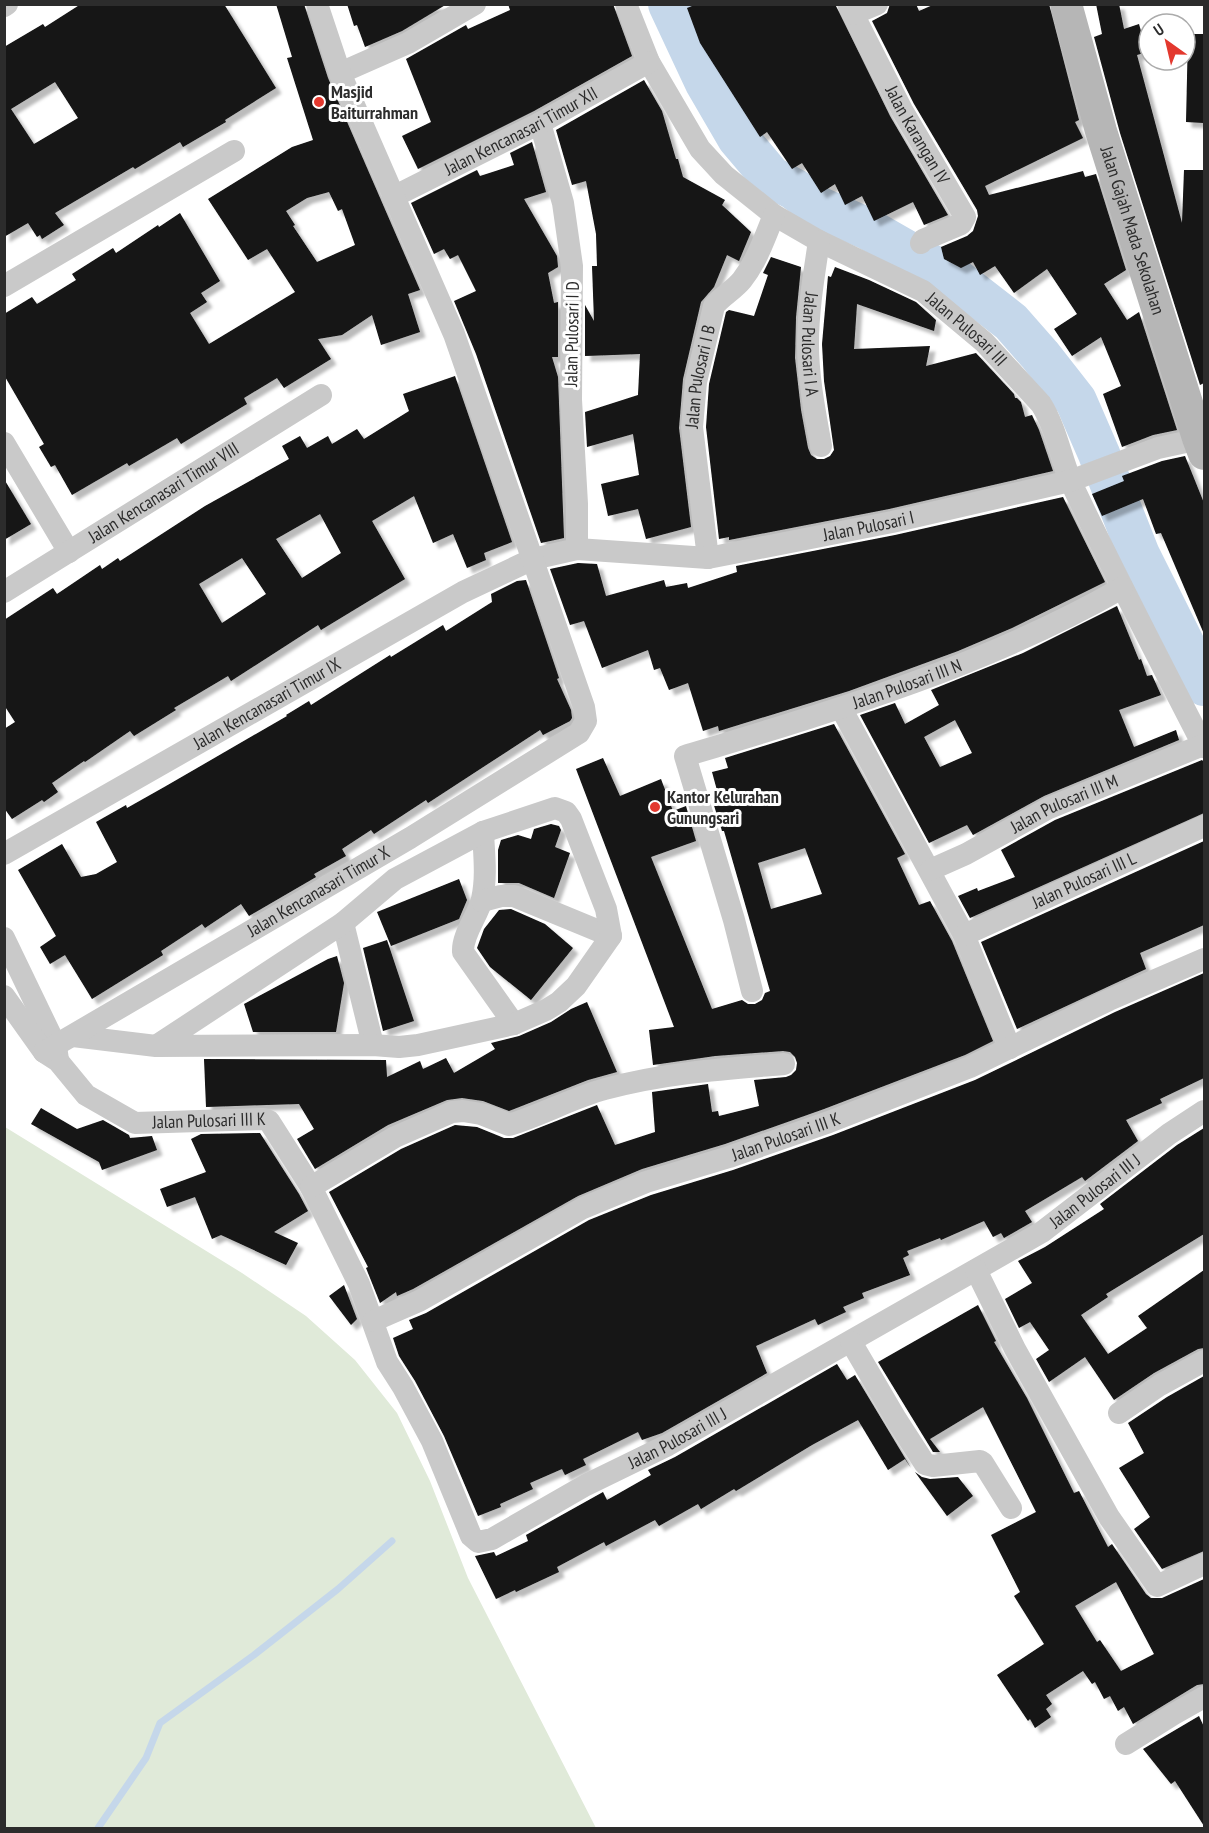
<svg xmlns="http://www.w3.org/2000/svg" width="1209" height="1833" viewBox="0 0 1209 1833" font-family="'PT Sans Narrow',sans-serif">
<defs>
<filter id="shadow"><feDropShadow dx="5.5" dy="5.5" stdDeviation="1.5" flood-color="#0004"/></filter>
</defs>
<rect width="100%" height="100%" fill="#fff"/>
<path fill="#e0ead9" d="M5,1127L242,1273L306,1316L355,1360L397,1413L430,1481L468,1578L596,1828H5Z"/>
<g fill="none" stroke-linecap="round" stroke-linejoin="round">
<path stroke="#c5d7ea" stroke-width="7" d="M98,1828L146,1758L160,1723L254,1655L338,1589L392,1541"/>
<path stroke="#c5d7ea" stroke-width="42" d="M669,4L706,83L738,138L771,177L794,189L818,207L868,229L957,280L1011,322L1040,355L1076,401L1099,454L1139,555L1204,685"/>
</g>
<path fill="#131313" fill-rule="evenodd" filter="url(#shadow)" d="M81,4H224L276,88L225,120L226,122L183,147L180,142L135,169L133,167L55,213L64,225L42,239L40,235L37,237L28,223L4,237V47L43,24L45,27ZM55,82L78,118L34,144L11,109Z
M276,4H304L328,78L420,290L408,294L420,332L381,345L372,315L342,335L318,339L331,359L284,388L277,378L244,398L247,404L181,444L177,438L129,466L127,463L72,495L55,465L51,467L39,447L44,444L4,375V314L32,297L37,304L76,280L72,274L113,248L116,253L158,225L159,227L180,213L220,281L201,293L207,302L190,313L209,344L295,292L267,249L248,260L208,199L292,147L313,140L287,58L292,57ZM329,192L338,211L342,209L355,245L317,262L293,226L295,225L286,211L307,198Z
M347,4H447L402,31L365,47L357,25L354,26Z
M508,4H613L632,56L534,111L418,169L402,136L431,122L406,59L466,25L468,29L510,10Z
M697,4H835L890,116L948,215L924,225L913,202L874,221L862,196L845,205L835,184L821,193L802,163L792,169L767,132L760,137L700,43L687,8Z
M890,4H916L919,11L935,4H1049L1079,120L1075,122L1083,138L985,186L989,195L1083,171L1085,177L1096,174L1126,270L1104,284L1127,320L1139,312L1177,430L1153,435L1122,447L1103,394L1121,386L1101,337L1072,356L1054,329L1077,314L1047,269L1014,293L995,266L980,275L973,262L961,268L944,259L941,247L967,236L973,231L978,216L977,210L914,104L872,21L887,13Z
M1096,4H1119L1124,29L1139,24L1147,52L1137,55L1182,223L1184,170H1204V383L1200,385L1120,133L1094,37L1102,34Z
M1188,34H1204V123L1186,122Z
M644,80L662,111L676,159H678L683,177L725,200L722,205L751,232L739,261L727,255L714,287L701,302L683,379L679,428L691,527L646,539L638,509L608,516L601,484L639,475L633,434L587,447L585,412L638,395L640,354L585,356V305L594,321L592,266H597L596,234L586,181L572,185L556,130Z
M532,142L546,192L524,199L557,256L558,267L548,273L554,303L558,302V357H552L558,377L564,538L541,543L476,354L454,301L476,291L458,255L450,259L444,249L434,254L411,203L477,170L480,176L514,165L510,153Z
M771,257L801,267L796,317L795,358L801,410L808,448L811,455L817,459H824L830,456L834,450L824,381L822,344L828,276L831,277L835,267L869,280L916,302L936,320L934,331L857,304L854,349L930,346L926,366L976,353L1014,394L1015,398H1017L1021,402L1025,417L1032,415L1039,430L1053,471L889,509L729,540V537L719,539L706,427L709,384L726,312L729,310L754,316L768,275L763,273Z
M455,376L512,542L484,553L486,560L467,568L453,534L433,543L414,496L372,521L405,579L321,630L318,625L231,681L228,676L174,708L176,710L134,736L130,731L85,762L84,761L52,783L58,792L44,802L42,800L12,819L4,808V729L15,722L4,705V620L53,588L57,594L100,565L102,569L118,558L120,561L205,506L289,459L282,446L300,436L307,448L328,436L332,444L357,429L364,439L409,411L403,394ZM320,514L341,553L302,578L276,539ZM242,558L266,594L222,623L199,584Z
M1185,456L1204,503V634L1161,533L1156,534L1143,499L1102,516L1092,494L1124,481L1122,476L1162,461Z
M4,479L31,524L4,540Z
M1063,497L1105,582L1012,628L958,651L849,691L719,731L718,726L703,731L688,683L669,690L660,668L654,670L648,650L602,668L584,621L570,625L550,569L578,563L597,564L606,596L664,580L666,587L687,583L688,588L737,572L736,566L895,535Z
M526,580L559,678L557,679L571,710L572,718L570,721L543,735L540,730L428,803L426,800L374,834L371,830L342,849L346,856L314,874L316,877L249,916L241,904L205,928L202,924L161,951L163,955L92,999L65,955L50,964L40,947L56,936L18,870L62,844L81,877L96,874L117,862L96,822L126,805L127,808L166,786L287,716L286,715L309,701L311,705L390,655L391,657L443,625L446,631L492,602L491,594L517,581Z
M1117,606L1139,660L1141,659L1147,676L1152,675L1161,695L1119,710L1134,747L1176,730L1179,740L1044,796L973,835L967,825L929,843L860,715L895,703L905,724L939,705L931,690L1023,653ZM955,720L972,753L940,767L924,737Z
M834,724L905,854L897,858L919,905L930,901L952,941L993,1041L965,1055L824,1109L725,1144L642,1169L578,1196L413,1289L397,1296L396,1292L380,1303L366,1268L368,1267L329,1192L401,1149L455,1125L477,1127L504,1138H513L597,1105L615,1145L655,1132L652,1092L708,1084L712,1112L718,1111L719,1116L759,1106L754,1080L786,1077L791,1075L796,1070L797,1063L795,1057L790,1052L783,1051L715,1056L653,1065L649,1030L674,1027L576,769L603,758L620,796L661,779L673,811L686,806L696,841L651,857L712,1009L742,1000L748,1004H755L762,1000L765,993L770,991L724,831H722L711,796L718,794L712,772L728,768L725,758ZM805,848L822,894L771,909L758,863Z
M1202,760L1204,762V813L970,918L958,896L977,888L978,891L1015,877L1001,850L1055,820Z
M551,824L559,826L561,830L555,847L570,853L554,898L519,883H498V850L501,840L518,835L531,839L534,829Z
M1204,841V925L1140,953L1146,969L1017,1029L981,942Z
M459,879L467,900L459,919L391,946L377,912Z
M511,909L545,924L573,948L531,1000L490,967L477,948L484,929L499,910Z
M387,940L414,1021L383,1031L363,948Z
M337,956L344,983L336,1032H253L244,1004L328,959Z
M1204,973V1078L1160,1099L1162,1103L1126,1120L1138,1141L1085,1181L1082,1177L1025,1211L1032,1222L1004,1238L1001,1233L993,1237L984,1221L941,1240L940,1238L907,1251L909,1255L903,1258L910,1275L862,1293L864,1298L843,1307L846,1312L818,1325L815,1319L756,1346L767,1373L662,1433L642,1440L638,1432L583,1459L586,1465L565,1475L562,1469L530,1483L533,1489L500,1504L501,1507L478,1516L444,1436L415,1381L399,1356L393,1338L413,1329L409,1320L426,1313L589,1220L651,1195L733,1170L833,1135L975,1080L1115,1012Z
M587,1002L617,1072L588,1080L509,1111L483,1101L462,1098L447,1100L388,1125L315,1169L297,1139L314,1129L299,1104L206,1107L204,1059L386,1060L387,1077L420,1061L423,1069L446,1058L454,1073L495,1049L491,1043L519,1036L551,1022L571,1009Z
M41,1108L77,1129L103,1120L129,1135L130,1138L152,1136L157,1150L102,1170L99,1162L31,1124Z
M1204,1128V1234L1106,1294L1108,1297L1081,1315L1108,1354L1147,1328L1138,1316L1204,1270V1348L1198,1349L1154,1373L1114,1400L1085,1357L1049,1382L1036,1359L1049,1350L1030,1322L1019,1328L1005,1299L1032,1283L1018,1261L1045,1247L1104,1209L1100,1204L1177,1145Z
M260,1133L299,1194L308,1211L274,1232L298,1243L286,1265L221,1235L212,1239L195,1197L167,1207L160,1189L206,1172L191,1139L201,1134Z
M344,1285L357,1319L351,1325L329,1296Z
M978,1305L996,1341L994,1342L1027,1398L1074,1493L1079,1491L1108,1547L1112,1544L1146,1594L1151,1598H1162L1204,1579V1684L1197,1685L1133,1724L1124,1707L1118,1711L1110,1696L1104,1699L1095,1682L1092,1684L1083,1671L1046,1695L1052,1704L1046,1709L1051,1717L1035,1728L1030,1719L1028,1721L997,1675L1044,1644L1014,1596L1020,1592L991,1535L1036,1512L983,1407L930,1439L940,1452H933L878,1362ZM1116,1582L1154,1654L1121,1671L1100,1640L1097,1642L1075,1606Z
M837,1364L847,1380L855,1375L911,1468L905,1459L888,1470L858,1420L812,1445L736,1491L734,1489L701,1509L698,1504L659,1526L655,1520L606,1546L604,1542L557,1567L559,1572L516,1592L515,1590L496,1599L475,1556L494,1552L496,1556L528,1541L526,1535L603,1492L607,1500L651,1475L648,1470L675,1457Z
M1204,1376V1551L1162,1569L1134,1529L1150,1517L1119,1468L1144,1453L1128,1423L1167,1397Z
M915,1472L922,1477L930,1479L958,1477L973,1496L947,1516Z
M1199,1716L1204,1727V1826L1175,1781L1171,1784L1143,1749Z"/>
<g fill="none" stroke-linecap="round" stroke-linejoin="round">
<g stroke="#c9c9c9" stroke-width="22">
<path id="s1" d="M626,4L649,62L700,149L724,175L774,215L819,241L923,291L984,342L1041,404C1058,431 1062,465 1076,493C1117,579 1161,663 1204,747"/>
<path id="s2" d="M848,4L902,110L965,217L961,224L923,240L921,243"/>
<path d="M4,6L7,4"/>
<path d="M853,14L877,4"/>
<path d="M340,73L408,43L475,4"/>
<path d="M540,123L563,203L572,266L571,400L577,504V549"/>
<path id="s3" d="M393,197L540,123L649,62"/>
<path id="s4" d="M819,241C814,275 808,309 808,344C808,378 815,413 821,446"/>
<path d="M4,286L234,151"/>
<path d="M4,443L69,552"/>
<path id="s5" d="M708,558L692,427L696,382L714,306C722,296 734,290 742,280C757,261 765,237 774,215"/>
<path id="s6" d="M4,592L321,395"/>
<path d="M841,708L964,935L1010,1048"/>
<path d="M483,832C484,854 487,877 482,899C478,916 462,934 463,952L514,1024"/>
<path id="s7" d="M4,854L463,592L533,559L577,549L708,558L892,522L1070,481L1158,448L1204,438"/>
<path id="s8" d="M930,870L966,854L1049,808L1203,745"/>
<path d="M482,901L501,896H514L611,936"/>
<path d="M343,923L373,1045"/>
<path id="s9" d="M964,935L1204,826"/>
<path d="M4,938L56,1046L58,1060"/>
<path id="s10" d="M752,991L734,920L685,756C834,711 986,666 1122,588"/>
<path id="s11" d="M4,996L44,1052L58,1061L86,1095L135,1123L263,1119L269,1121L311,1187L359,1284L387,1362L403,1387L432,1441L471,1536L478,1542L492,1539L586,1485L668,1445L1042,1232L1169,1134L1204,1111"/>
<path d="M73,1036L156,1046L373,1045L399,1047L418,1045L514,1024L546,1010L559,1002L576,986L611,936L606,909L571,819L566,812L555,808L483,832L395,879L343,923L156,1046"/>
<path id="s12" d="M44,1052L410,838L579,733L586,721L584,707L454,334L340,73L317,4"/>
<path d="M311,1187L395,1137L452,1112L463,1111L481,1114L509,1125C542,1115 572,1098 605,1089C664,1073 723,1069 784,1064"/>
<path d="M976,1270L1015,1349L1109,1517L1157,1586L1204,1564"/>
<path id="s13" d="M373,1321L419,1301L583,1208L646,1182L729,1157L829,1122L970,1067L1109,1000L1204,959"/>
<path d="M851,1342L896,1419L925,1464L933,1466L980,1461L983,1463L1011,1508"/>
<path d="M1119,1413L1160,1385L1204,1361"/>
<path d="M1126,1744L1174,1714L1204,1697"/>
</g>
<path stroke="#b6b6b6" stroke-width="32" id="s14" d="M1066,4L1101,131L1198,438L1204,454"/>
</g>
<g fill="#e3382e" stroke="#fff" stroke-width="2">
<circle cx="319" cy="102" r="6"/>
<circle cx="655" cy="807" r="6"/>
</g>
<g text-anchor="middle" stroke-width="6" stroke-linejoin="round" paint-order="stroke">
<g font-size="18" font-weight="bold" fill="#2c2c2c" stroke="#fff" text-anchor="start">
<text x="331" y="98">Masjid<tspan x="331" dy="21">Baiturrahman</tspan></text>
<text x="667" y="803">Kantor Kelurahan<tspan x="667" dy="21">Gunungsari</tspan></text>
</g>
<g font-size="18" fill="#2c2c2c" stroke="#fff">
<text dy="6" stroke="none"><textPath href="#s3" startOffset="144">Jalan Kencanasari Timur XII</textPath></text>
<text dy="6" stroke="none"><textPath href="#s2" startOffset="148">Jalan Karangan IV</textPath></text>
<text dy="6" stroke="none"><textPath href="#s14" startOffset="236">Jalan Gajah Mada Sekolahan</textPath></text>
<text dy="6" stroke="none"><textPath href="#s1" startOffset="488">Jalan Pulosari III</textPath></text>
<text transform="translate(572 334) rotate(-89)" y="6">Jalan Pulosari I D</text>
<text dy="6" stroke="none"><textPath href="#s4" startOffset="104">Jalan Pulosari I A</textPath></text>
<text dy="6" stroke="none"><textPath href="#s5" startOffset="183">Jalan Pulosari I B</textPath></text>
<text dy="6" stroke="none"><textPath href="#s6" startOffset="188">Jalan Kencanasari Timur VIII</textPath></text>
<text dy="6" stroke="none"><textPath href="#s7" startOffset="946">Jalan Pulosari I</textPath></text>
<text dy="6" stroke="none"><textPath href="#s10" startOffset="478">Jalan Pulosari III N</textPath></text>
<text dy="6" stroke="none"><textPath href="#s7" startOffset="303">Jalan Kencanasari Timur IX</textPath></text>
<text dy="6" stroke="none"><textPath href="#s8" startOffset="150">Jalan Pulosari III M</textPath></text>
<text dy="6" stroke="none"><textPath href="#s9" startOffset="132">Jalan Pulosari III L</textPath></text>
<text dy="6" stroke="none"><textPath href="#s12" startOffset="318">Jalan Kencanasari Timur X</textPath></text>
<text dy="6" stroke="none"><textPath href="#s11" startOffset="260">Jalan Pulosari III K</textPath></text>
<text dy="6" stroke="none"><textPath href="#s13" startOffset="454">Jalan Pulosari III K</textPath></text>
<text dy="6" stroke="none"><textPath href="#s11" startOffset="1504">Jalan Pulosari III J</textPath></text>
<text dy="6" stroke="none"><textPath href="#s11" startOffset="1018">Jalan Pulosari III J</textPath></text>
</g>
</g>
<rect width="1209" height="1833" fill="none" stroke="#2c2c2c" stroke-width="12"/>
<g transform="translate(1167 42) rotate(326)"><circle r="28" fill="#ffffff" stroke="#ababab" stroke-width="1.5"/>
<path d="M0-4.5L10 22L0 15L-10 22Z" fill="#e3382e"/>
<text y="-9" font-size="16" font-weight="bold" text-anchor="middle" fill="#2c2c2c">U</text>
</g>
</svg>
